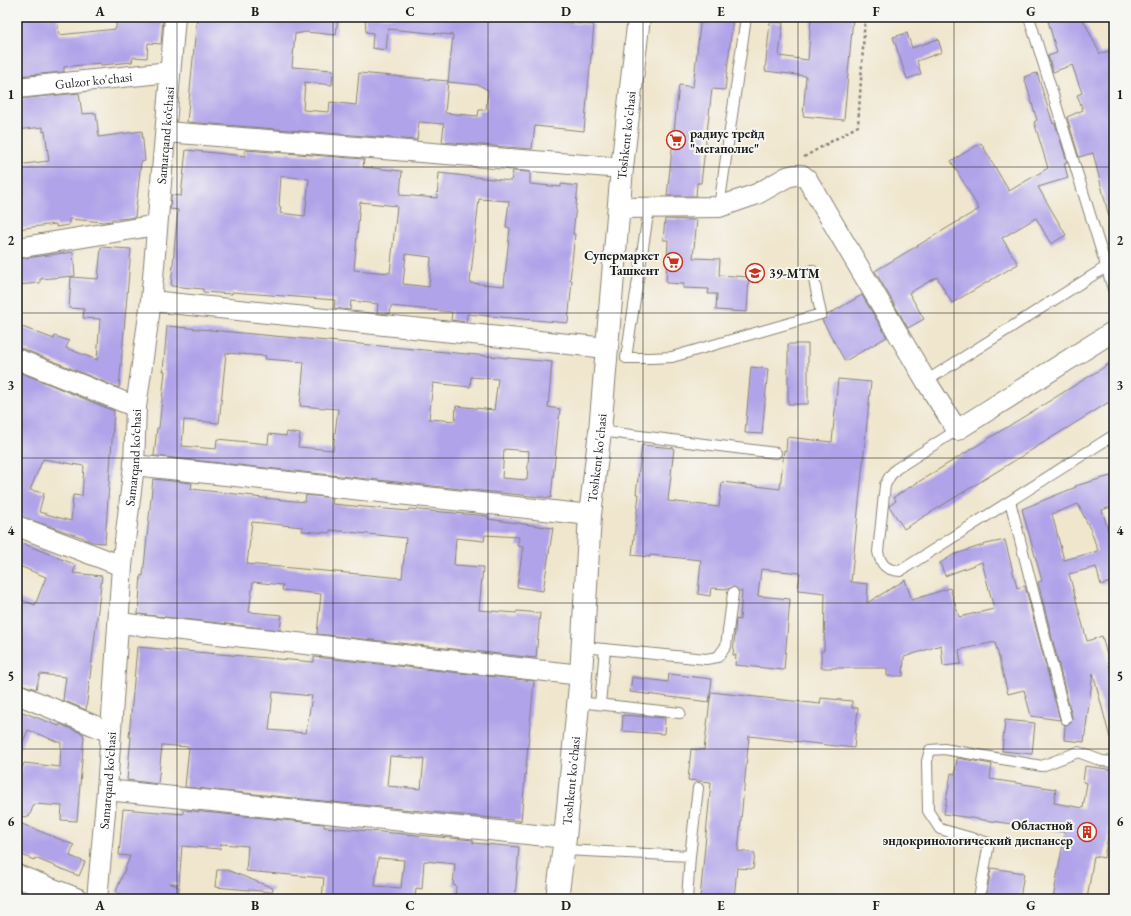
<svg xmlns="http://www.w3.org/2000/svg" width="1131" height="916" viewBox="0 0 1131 916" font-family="'EB Garamond',serif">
<rect width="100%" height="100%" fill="#f6f6f2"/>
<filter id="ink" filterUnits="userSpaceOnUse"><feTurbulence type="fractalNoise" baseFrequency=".025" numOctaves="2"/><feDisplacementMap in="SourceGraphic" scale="8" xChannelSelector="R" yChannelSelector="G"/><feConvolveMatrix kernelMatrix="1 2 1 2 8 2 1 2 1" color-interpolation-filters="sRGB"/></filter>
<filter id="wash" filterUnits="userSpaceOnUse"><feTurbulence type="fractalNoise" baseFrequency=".012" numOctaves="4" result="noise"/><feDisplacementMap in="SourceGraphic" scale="16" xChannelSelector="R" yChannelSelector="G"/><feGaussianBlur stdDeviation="0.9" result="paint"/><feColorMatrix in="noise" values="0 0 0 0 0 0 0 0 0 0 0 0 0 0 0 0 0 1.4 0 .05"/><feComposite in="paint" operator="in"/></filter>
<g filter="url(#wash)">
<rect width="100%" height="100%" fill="#f0e6cd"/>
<g id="blocks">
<path fill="#b0a3e9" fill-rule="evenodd" d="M17,17H57L59,35L116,29V22L129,23L130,17H163L161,44L148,43L147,58L133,57L132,62L101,65L100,63L64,67V72L17,76Z
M197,17H338L336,35L306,32L295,34L292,67L333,70L332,85L305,82L303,110L329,112L330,102L356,105L359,73L448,81L445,113L478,116L479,110H486L488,90L479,85L448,82L453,35L388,29L386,50L372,48L373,33L366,32L365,17H506L594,25L584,131L535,126L532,149L442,142L444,124L419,122L417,140L187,122Z
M701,17H733L725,90L712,89L701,183H697L696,196H667L679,85L693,87Z
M811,17H853L844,120L803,116L806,76L765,71L770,22L783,23L779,56L808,60Z
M1047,17H1082L1100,54L1114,49V217H1109L1093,153L1079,157L1067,117L1083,110L1077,95L1082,93L1072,65L1053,72L1048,56L1057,53Z
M907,33L912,48L938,39L942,52L917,61L921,74L907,79L893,37Z
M1037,73L1053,124L1055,123L1067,162L1064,163L1068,178L1038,187L1066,235L1051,244L1036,218L1002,238L1018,264L952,303L937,277L909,293L924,319L908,328L875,271L979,209L951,161L981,143L1009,191L1048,168L1034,122L1037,120L1024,77Z
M79,93L82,114L96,113L99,137L142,131L145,161L141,162L135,217L120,219H112V221L103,222L69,219V225L56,227V224L17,229V165L49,161L45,131L43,132V127L17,130V99Z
M186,150L245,156V150L364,159L363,167L402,171L400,195L437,198L439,173L511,181L513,171L530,172V184L561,187V184L578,186L573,234H575L570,280H572L568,323L467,314L466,322L451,320L452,312L391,306L390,314L377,313L378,304L351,301L350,310L334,308L335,300L232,292V294L203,292V289L171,286L178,210L170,209L171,195L181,196ZM281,176L309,179L305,216L280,213L281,207L279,206ZM479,199L509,201L506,227L510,228L504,286L470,283ZM360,202L397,206L390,273L354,270ZM406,254L431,257L429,287L403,284Z
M665,219L697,220L693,258L720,259L719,275L749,277L747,312L716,310L717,294H708L709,289L683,288L684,284L666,283L668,240H663Z
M101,247L131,249L119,388L21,348H17V325L54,339L55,336L69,341L66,348L97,360L100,319L83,318L84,309L69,308L71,277L98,279Z
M73,252L75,276L40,279V283L17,285V259Z
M862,295L887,337L845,361L822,320L826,318L827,315Z
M167,326L552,362L548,407L560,409L551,498L452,488L154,456L157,428H159L165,371H163ZM226,353L266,356L265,359L304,362L300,406L338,409L333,450L298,447L300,434L287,432L286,436L269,434L268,444L217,439L216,449L182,446L184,420L219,423ZM471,377L498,379L494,410L456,406L455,421L429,419L433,383L470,387ZM504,449L529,451L527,480L502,478Z
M788,344H808V404H788Z
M1114,361V399L904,529L889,506L896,501L894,497Z
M751,367L768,369L762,434L745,433Z
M17,371L114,411L105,543L92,542L84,539V538L17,515ZM43,459L84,466L82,496L73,495L71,521L39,512L44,493L30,490Z
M838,379L871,382L851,582L868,584L867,603L905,580L912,600L950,588L959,617L994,609L982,562L945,576L940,563L953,555L986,544L1005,540L1017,588L1025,586L1060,720L1031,716L1024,690L1008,694L995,642L959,650L961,664L943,666L941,645L904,657L903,676H887V668H821V651H824L825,593L798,590L800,573L761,569L758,596L790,599L784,670L735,665L736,655H733L736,619L740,620L742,591H739L733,587L728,589L711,588L710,596L698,594L701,560L650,555V557L632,555L639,494H636L642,445L674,448L668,501L719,507L722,482L780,489L784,450L786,451L787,437L832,442Z
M1114,475V506L1102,510L1114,550V581L1101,585L1096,567L1069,574L1087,641L1102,636L1114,682V737L1110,738L1093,673L1084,742L1064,740L1065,725L1071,723L1072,717L1038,582L1042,581L1022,509L1076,487L1075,486ZM1078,504L1091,531L1098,551L1064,560L1052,514Z
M153,479L192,483L191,489L254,496V497L305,502L306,495L333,498L332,504L408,511L409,509L488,516V519L553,528L543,591L517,587L523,547L517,546L519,537L485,535L484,541L456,538L454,565L483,567L479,610L516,613L517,611L540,613L536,658L317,634L321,594L282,590L283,585L253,582L249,612L282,615L280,630L138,614L141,575L143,576ZM252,522L303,527L302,531L330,533V530L406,538L402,578L247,564Z
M17,541L76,565L73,573L102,576L86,710L63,700L66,677L40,674L36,689L17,683V598L35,605L46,577L17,565Z
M137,647L314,662V657L534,681L521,821L185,787L189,747L162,745L158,784L127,780L131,737H129ZM273,692L312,696L306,733L269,730ZM390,756L424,759L421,789L387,786Z
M669,674L712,679L709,702L630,692L632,677L668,682Z
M711,692L820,704L821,698L852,701V708H858L854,748L749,736L738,851L755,853L753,869L737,868L734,899H700L711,782L688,780L691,749L704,750Z
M17,710L59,726L60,724L83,734V736H84L77,821L61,820L62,806L34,804L29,817L17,816V782L24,763L60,767L61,743L28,730L17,756Z
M623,715L665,718L664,734L622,731Z
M1005,720L1035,723L1032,754L1002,751Z
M957,758L992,764L990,779L1056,789L1054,803L1083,808L1087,783L1083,782L1085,766L1114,770V804L1104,858L1094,856L1087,899H1053L1065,832L944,814L951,773L955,774Z
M123,809L183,814V810L324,824V827L473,840V843L519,847L515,899H455L456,886L453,885L455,864L424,861L422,889L416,888L415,899H322L324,878L246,871L248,846L221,844L220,849L182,846L179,884L169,883L179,887L178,899H133L116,892L130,856L119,855ZM378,858L404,860L401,888L375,886Z
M17,822L74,845L70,856L85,862L79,876L35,858L34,860L17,853Z
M991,868L1024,873L1020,899H986Z
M217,870H227L273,888L272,892L215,887Z"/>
</g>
</g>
<g filter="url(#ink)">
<use href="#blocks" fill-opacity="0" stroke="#868174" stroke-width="1"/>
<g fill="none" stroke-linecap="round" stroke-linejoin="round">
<g stroke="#868174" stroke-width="12">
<path id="lane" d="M1029,17L1114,292
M719,207L746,17
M649,208L626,358H651L672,357L821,314L812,270
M926,381L1106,267
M957,430L896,469L890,476L885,485L878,552C881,565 886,570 900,571L1114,435
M600,431L776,453
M1010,501L1066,719
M583,647L706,659L718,657L726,646L733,593
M578,702L680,713
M600,704L605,649
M564,850L690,856L698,788
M687,899L690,856
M979,899L989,843L940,829L928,811L927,761L930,750L944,749L1042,766L1078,752L1102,761L1114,762"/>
</g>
<g stroke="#868174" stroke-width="22">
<g id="street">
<path id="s1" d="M17,88L170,72"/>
<path d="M166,132L622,168"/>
<path d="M618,208L719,207L757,194L787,177L795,175H802L807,179L926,381L957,430L1114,331"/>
<path d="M17,248L157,225"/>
<path d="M151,301L607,348"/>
<path d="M17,359L136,407"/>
<path d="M134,465L590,515"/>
<path d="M17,526L122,566"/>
<path d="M119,623L581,675"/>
<path d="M17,694L110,732"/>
<path d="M107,790L565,838"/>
<path id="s2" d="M97,899L107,790L122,566L134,465L136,407L151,301L175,17"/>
</g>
</g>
<g stroke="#868174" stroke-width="24">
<path id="secondary" d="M17,876L76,899"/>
</g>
<g stroke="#868174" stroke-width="24">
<g id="primary">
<path id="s3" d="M557,899L565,838L581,675L590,515L600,431L622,168L639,17"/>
</g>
</g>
<path stroke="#868174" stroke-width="2.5" stroke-dasharray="3 3" stroke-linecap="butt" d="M804,157L858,126L865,17"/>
<use href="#lane" stroke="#fff" stroke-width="10"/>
<use href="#street" stroke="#fff" stroke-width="20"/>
<use href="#secondary" stroke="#fff" stroke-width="22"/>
<use href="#primary" stroke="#fff" stroke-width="22"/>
</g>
</g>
<path fill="none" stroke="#1c1c1c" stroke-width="1" stroke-opacity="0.55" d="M177,17V899M333,17V899M488,17V899M643,17V899M798,17V899M954,17V899M17,167H1114M17,313H1114M17,458H1114M17,603H1114M17,749H1114"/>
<defs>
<g id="supermarket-ring" transform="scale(1)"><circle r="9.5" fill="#f6f6f2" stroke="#c8321e" stroke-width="1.5"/><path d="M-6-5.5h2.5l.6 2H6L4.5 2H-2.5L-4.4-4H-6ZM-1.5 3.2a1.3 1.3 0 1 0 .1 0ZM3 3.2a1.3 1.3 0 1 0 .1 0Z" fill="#c8321e"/></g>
<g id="school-ring" transform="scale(1)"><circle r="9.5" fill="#f6f6f2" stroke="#c8321e" stroke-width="1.5"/><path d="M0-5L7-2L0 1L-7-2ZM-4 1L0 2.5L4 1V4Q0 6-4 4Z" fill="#c8321e"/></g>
<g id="building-ring" transform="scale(1)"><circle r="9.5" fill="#f6f6f2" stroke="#c8321e" stroke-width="1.5"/><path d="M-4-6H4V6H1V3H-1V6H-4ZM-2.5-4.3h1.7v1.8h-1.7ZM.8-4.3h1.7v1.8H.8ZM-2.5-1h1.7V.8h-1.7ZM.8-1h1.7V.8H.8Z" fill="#c8321e"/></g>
</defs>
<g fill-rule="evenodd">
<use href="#supermarket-ring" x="676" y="140"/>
<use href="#supermarket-ring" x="673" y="262"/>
<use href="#school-ring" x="755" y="273"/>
<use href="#building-ring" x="1087" y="832"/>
</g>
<g text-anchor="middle" stroke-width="4" stroke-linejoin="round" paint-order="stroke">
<g font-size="13" fill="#1c1c1c" stroke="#f6f6f2">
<text dy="5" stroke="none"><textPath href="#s1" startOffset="77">Gulzor ko'chasi</textPath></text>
<text dy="5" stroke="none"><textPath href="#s2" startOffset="767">Samarqand ko‘chasi</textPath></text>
<text dy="5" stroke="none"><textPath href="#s3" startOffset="767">Toshkent ko'chasi</textPath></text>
<text dy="5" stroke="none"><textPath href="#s2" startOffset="443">Samarqand ko‘chasi</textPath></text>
<text dy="5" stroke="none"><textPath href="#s3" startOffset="443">Toshkent ko'chasi</textPath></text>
<text dy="5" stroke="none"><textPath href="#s2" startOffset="119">Samarqand ko‘chasi</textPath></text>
<text dy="5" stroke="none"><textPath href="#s3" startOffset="119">Toshkent ko'chasi</textPath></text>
</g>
<g font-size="13" font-weight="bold" fill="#1c1c1c" stroke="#f6f6f2" text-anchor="start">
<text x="690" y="138">радиус трейд<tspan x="690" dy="15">"мегаполис"</tspan></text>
<text x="659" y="260" text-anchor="end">Супермаркет<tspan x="659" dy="15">Ташкент</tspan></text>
<text x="769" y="278">39-MTM</text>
<text x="1073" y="830" text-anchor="end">Областной<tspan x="1073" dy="15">эндокринологический диспансер</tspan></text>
</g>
</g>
<rect width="1131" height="916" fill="none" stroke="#f6f6f2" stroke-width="44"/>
<rect x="22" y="22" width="1087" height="872" fill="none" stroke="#1c1c1c" stroke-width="1.5"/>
<g font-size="13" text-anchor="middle" font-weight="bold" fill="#1c1c1c">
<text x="100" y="16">A</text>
<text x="255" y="16">B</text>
<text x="410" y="16">C</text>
<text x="566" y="16">D</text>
<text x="721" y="16">E</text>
<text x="876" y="16">F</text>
<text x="1031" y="16">G</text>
<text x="11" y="99">1</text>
<text x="1120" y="99">1</text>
<text x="11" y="245">2</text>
<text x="1120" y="245">2</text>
<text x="11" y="390">3</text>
<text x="1120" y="390">3</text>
<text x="11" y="535">4</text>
<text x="1120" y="535">4</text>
<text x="11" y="681">5</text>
<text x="1120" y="681">5</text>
<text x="11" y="826">6</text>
<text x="1120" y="826">6</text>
<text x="100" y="910">A</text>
<text x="255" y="910">B</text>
<text x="410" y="910">C</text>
<text x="566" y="910">D</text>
<text x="721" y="910">E</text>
<text x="876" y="910">F</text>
<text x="1031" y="910">G</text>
</g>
</svg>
